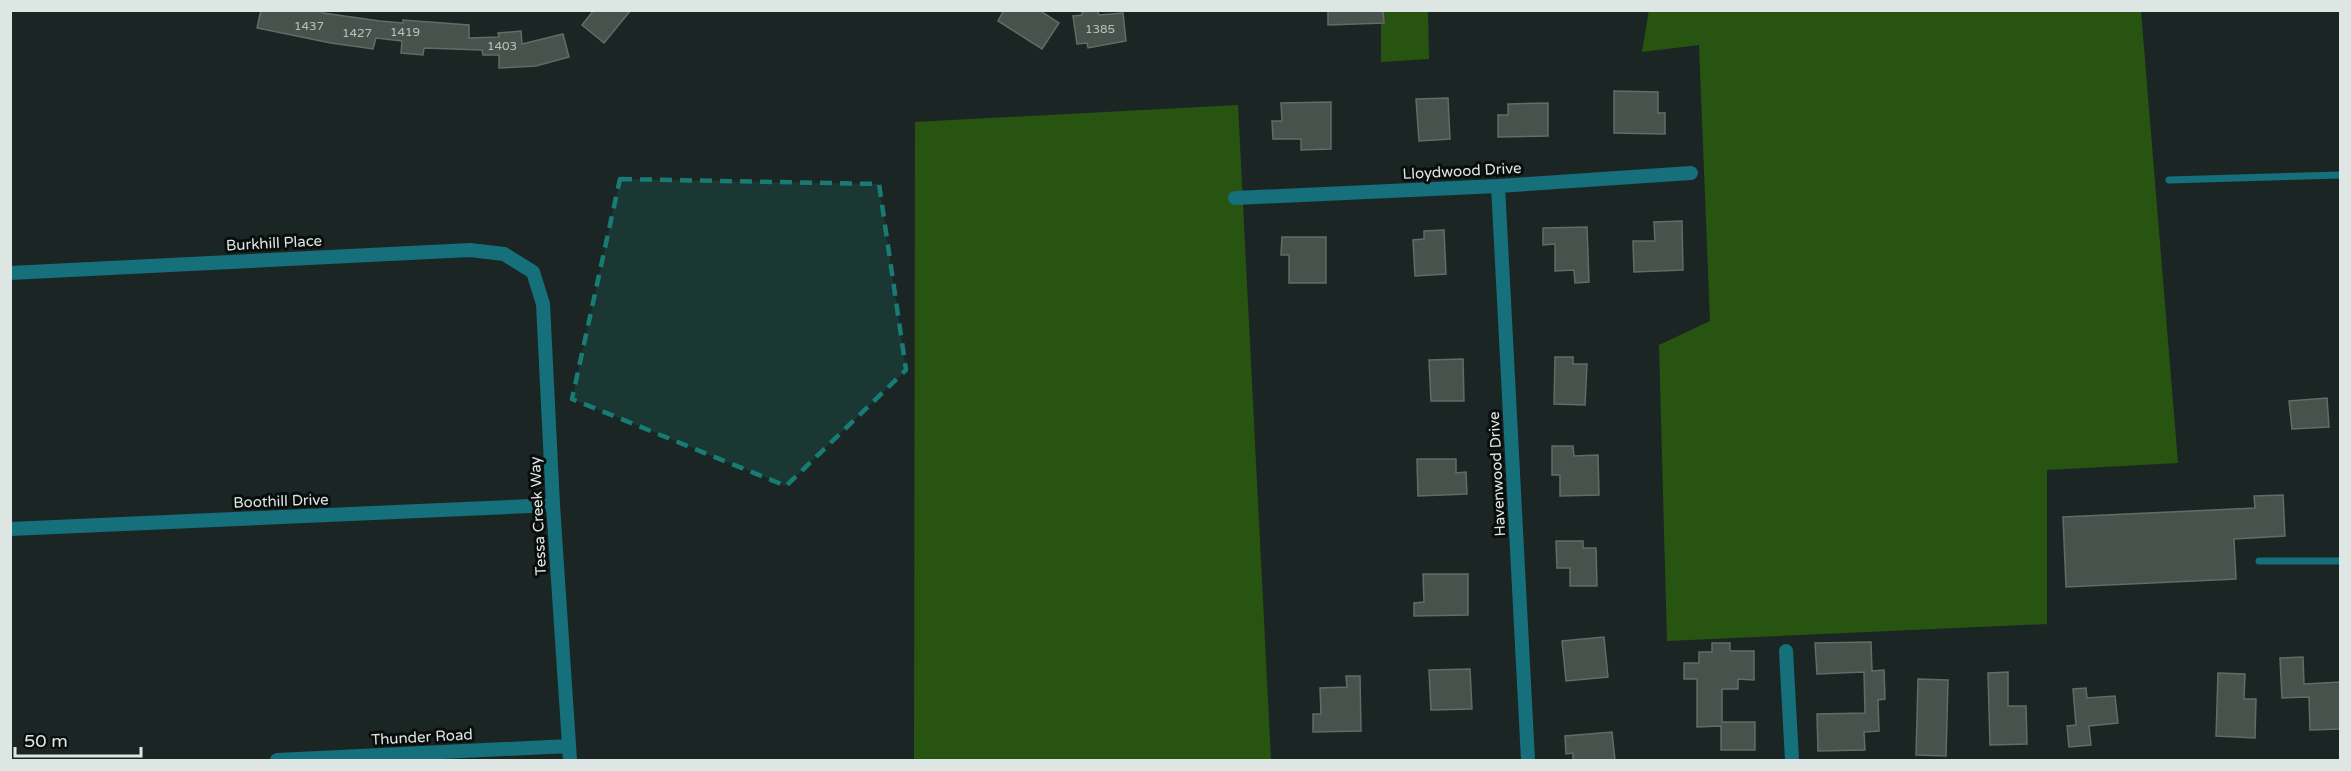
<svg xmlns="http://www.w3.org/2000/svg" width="2351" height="771" viewBox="0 0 2351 771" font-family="'Varela Round',sans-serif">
<rect width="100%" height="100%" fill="#1b2624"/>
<path fill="#285412" d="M1649,10L2141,11L2178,463L2047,470V624L1667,641L1659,345L1710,321L1699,45L1642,52Z
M1381,11H1428L1429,59L1381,62Z
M1238,105L1271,760H914L915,122Z"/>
<path fill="#48524c" stroke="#616c66" stroke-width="1.5" d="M261,10H323V13L380,21L403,23V20L469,25V38L499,37L498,33L521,31L522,44L563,34L569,57L536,66L499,68V55H483L482,50L424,48L423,55L401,53L402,41L376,38L373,49L331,43L257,28Z
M594,10H631L604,43L582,25Z
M1004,10H1039L1059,23L1042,49L998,21Z
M1097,10L1099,15L1123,13L1126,41L1088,48L1087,43L1077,44L1073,16L1082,15V12Z
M1328,10H1383L1384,23L1328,25Z
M1614,91L1658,92V113H1665V134L1614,133Z
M1448,98L1450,139L1419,141L1416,99Z
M1331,102V149L1301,150V139H1273L1272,121H1282L1281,103Z
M1548,103V136L1498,137V115H1508V104Z
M1682,221L1683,270L1634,272L1633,241H1655L1654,222Z
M1587,227L1589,282L1575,283L1574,270L1555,271V244L1543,245V228Z
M1444,230L1446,274L1415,276L1413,240L1424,239V231Z
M1282,237H1326V283H1289V255H1281Z
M1555,357H1573V364H1587L1585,405L1554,404Z
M1463,359L1464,401H1431L1429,360Z
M2327,398L2329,427L2292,429L2289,401Z
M1552,446H1573L1574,456L1598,455L1599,495L1560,496V475H1552Z
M1417,459H1456V473L1466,472L1467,494L1418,496Z
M2283,495L2285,536L2234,539L2236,579L2066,587L2063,517L2255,508L2254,496Z
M1556,541H1583V548H1596L1597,586H1570V568H1557Z
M1423,574H1468V615L1414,616V603L1424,602Z
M1604,637L1608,677L1566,681L1562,641Z
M1871,642L1872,671L1884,670L1885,699L1878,700L1879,731L1864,732L1865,750L1818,751L1817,714L1865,713L1864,672L1817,674L1815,643Z
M1712,643H1730V651H1754V680L1738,679V689H1722V722H1755V750H1721V726L1697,727V679H1684V663H1699V652H1712Z
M2303,657L2304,684L2340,682V729L2310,730L2309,697L2282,698L2280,658Z
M1470,669L1472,709L1431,710L1429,670Z
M2008,672V706H2026L2027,744L1990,745L1988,673Z
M2218,673L2245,674L2244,699H2256L2255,738L2216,736Z
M1346,676H1360L1361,731L1313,732V714H1321L1320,688L1347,687Z
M1918,679L1948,680L1946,756L1916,755Z
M2086,688L2087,698L2115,696L2118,723L2089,726L2091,745L2069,747L2067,726L2076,725L2073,689Z
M1612,732L1615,760H1573V753L1566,754L1565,736Z"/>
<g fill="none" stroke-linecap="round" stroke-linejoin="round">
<path stroke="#15707b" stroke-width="7" d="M2169,180L2340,175
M2259,561H2340"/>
<path stroke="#15707b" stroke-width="14" d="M1498,186L1528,760
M1235,198L1498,186L1691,173
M10,273L470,250L504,254L533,272L543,304L553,505L570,760
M10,529L553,505
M1786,651L1792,760
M277,760L569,746"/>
</g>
<path fill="#197c74" fill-opacity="0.2" stroke="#197c74" stroke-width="4.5" stroke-dasharray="12 8" stroke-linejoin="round" d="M620,179L879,184L906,370L786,486L572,399Z"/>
<g text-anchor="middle" stroke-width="6" stroke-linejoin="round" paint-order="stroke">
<g font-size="12" fill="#b8c1be">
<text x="309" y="30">1437</text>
<text x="1100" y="33">1385</text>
<text x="405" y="36">1419</text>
<text x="357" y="37">1427</text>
<text x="502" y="50">1403</text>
</g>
<g font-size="15" fill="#dee6e4" stroke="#090e0d">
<text transform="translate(1462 171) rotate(-3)" y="5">Lloydwood Drive</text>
<text transform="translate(274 243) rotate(-3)" y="5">Burkhill Place</text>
<text transform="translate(1497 474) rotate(-93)" y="5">Havenwood Drive</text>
<text transform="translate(281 501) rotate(-2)" y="5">Boothill Drive</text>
<text transform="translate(538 516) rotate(-93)" y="5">Tessa Creek Way</text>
<text transform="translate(422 737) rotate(-3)" y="5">Thunder Road</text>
</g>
</g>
<rect width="2351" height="771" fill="none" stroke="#dee6e4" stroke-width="24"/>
<path d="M15 747v9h126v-9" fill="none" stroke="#dee6e4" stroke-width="3"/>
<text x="24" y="747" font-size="18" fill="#dee6e4" stroke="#090e0d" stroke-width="4.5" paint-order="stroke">50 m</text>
</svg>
